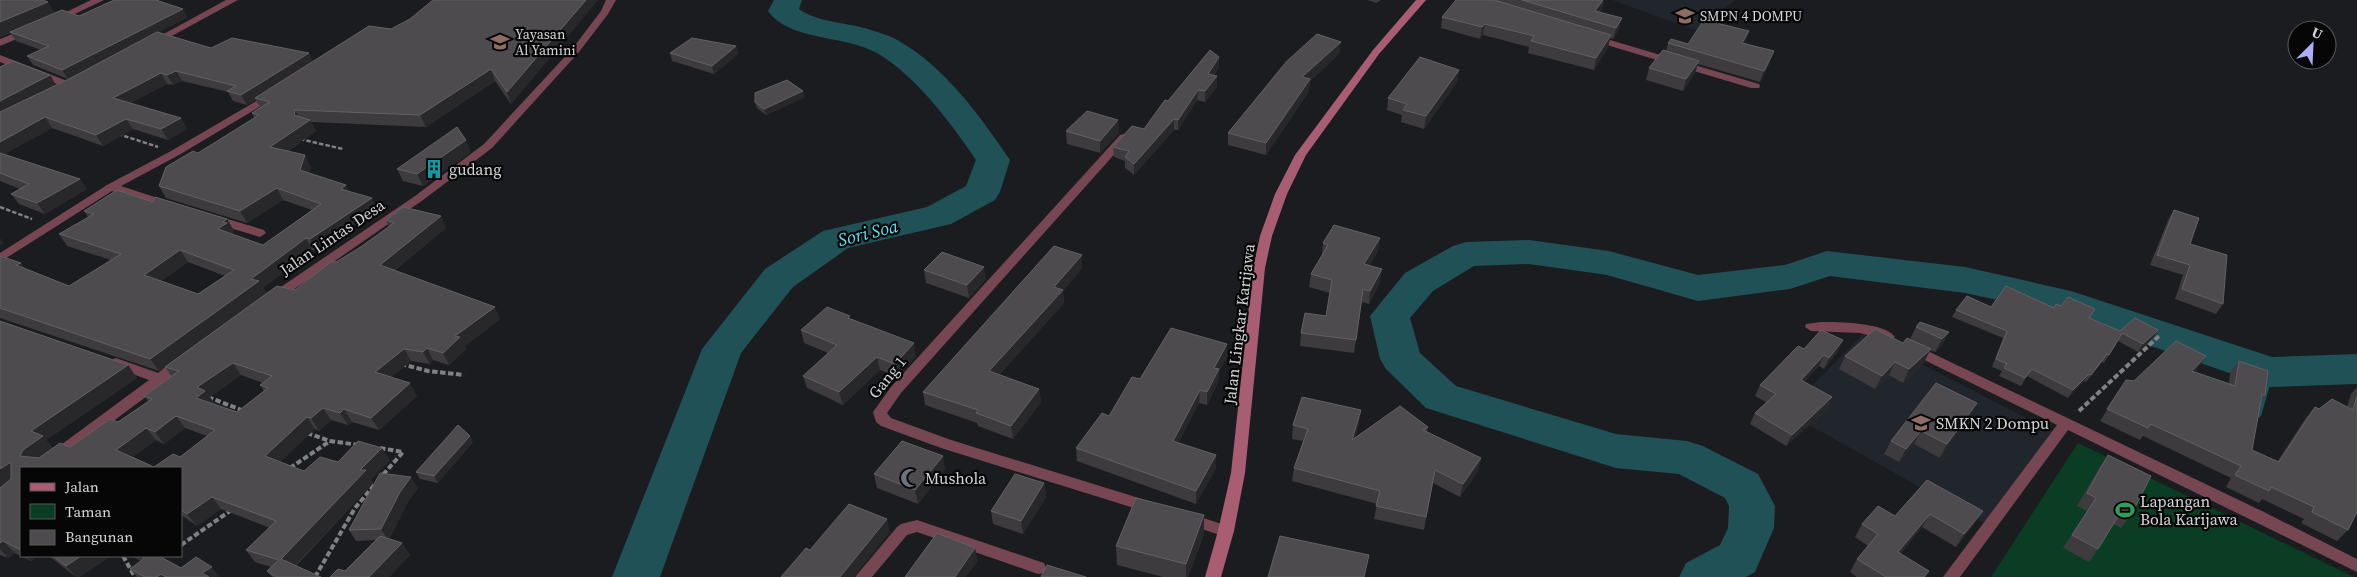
<svg xmlns="http://www.w3.org/2000/svg" width="2357" height="577" viewBox="0 0 2357 577" font-family="'Source Serif 4',serif">
<rect width="100%" height="100%" fill="#1a1c1f"/>
<path fill="#21252c" d="M1612,0H1735L1697,31Z
M1863,334L2058,434L1989,526L1786,412Z"/>
<path fill="#0a3d24" d="M2078,443L2354,577H1991Z"/>
<g fill="none" stroke-linecap="round" stroke-linejoin="round">
<path stroke="#1f5157" stroke-width="7" d="M2258,414L2270,372"/>
<path fill="#1f5157" fill-rule="evenodd" d="M774,0H802L799,9C818,23 848,22 871,30C880,33 891,36 899,41C946,68 980,116 1010,160L1000,192L995,200L951,224L848,248L793,287L741,353L660,577H612L702,349L765,269L823,231L927,207L966,186L976,160C952,124 915,75 877,53C845,35 789,41 768,11Z
M1529,240L1609,251L1698,275L1785,265L1827,251L1965,267L2071,291L2272,357L2357,354V384L2270,387L2049,311L1965,293L1830,276L1790,289L1698,301L1607,275L1529,264L1474,266L1433,291L1410,318L1420,353L1456,386L1616,434L1687,441L1703,446L1758,474L1775,506L1774,528L1755,572L1746,577H1679L1686,563L1720,545L1728,528L1729,506L1725,498L1679,474L1616,468L1426,408L1386,369L1380,359L1370,316L1405,273L1453,246L1466,242Z"/>
<path stroke="#7f8183" stroke-width="2.5" stroke-dasharray="4.5 2" stroke-linecap="butt" d="M118,134L158,147
M300,139L343,149
M0,207L32,219"/>
<path stroke="#7f8183" stroke-width="4" stroke-dasharray="5.5 2.5" stroke-linecap="butt" d="M401,364L428,371L464,375
M208,397L244,411
M2079,411L2159,336
M307,433L330,441L359,445
M380,448L403,452L381,477
M290,468L330,441
M181,545L230,511
M123,556L135,577
M315,577L355,508L376,483"/>
<path fill="#764653" fill-rule="evenodd" d="M91,0H104L58,22H52L50,20Z
M226,0H238L157,44L154,45L149,42Z
M606,0H616L608,14L579,52L492,148L423,200L277,301H269L267,298L269,295L415,196L484,144L573,48L601,11Z
M28,28L31,29V33L0,46V39Z
M1593,35L1759,84L1760,86L1759,88H1751L1590,40V36Z
M0,55L75,84L76,86L75,88H67L0,62Z
M272,92L277,95L276,97L179,155L121,186L173,203L175,205L173,207H165L112,191L0,262V253L107,185L171,151Z
M1124,134L1128,135L1129,137L1128,139L901,393L887,413L891,418L951,440L1155,503L1157,507L1155,511L1150,513L941,448L881,426L876,422L873,412L891,387L1120,135Z
M214,215L264,230L266,233L260,237L210,222L208,219L210,216Z
M1821,322C1838,322 1884,322 1895,337L1888,341L1860,333L1811,331L1805,327L1806,324Z
M1913,344L2264,512L2357,559V572L2068,430L1960,577H1943L2057,425L1908,352L1906,349L1908,346Z
M116,358L158,373C166,367 175,357 186,360L188,363L166,382L50,468H33L35,464L149,380L111,366L109,363L111,360Z
M1188,513L1231,527L1234,531L1231,535L1226,537L1183,523L1180,519L1183,515Z
M917,520L1044,563L1046,568L1044,573L1038,574L917,532L907,535L872,577H855L897,527L901,524Z"/>
<path fill="#a95d73" fill-rule="evenodd" d="M1416,0H1426L1379,54L1306,155L1287,194L1272,236L1265,268L1245,473L1234,531L1221,577H1205L1218,531L1231,473L1253,268L1260,236L1275,194L1295,155L1373,50Z"/>
</g>
<path fill="#3d3b3e" fill-rule="evenodd" d="M0,0L55,13L79,16L114,0H159V1L188,17L159,32L211,48L313,61L391,29L410,19L433,0H598L511,104L495,81L426,127L311,122L316,131L288,151L311,167L309,173L349,191L378,209L317,251L312,250L263,288L267,293L295,290L359,248L389,227L386,220L441,216L446,228L395,270L500,319L465,346L466,349L449,365L433,360L430,364L411,361L391,377L417,396L379,430L352,422L348,425L331,420L319,431L315,429L280,462L304,471L338,462L390,460L371,479L373,483L296,566L321,577H272L267,571L271,567L255,562L246,550L270,528L221,509L197,526L181,515V468H21V556H38L31,561L15,553L8,558L0,555V321L128,365L137,378L46,440L53,448L70,447L118,422L148,401L144,396L172,377L165,367L159,371L0,318V256L26,269L69,286L111,260L67,246L59,234L88,217L84,211L153,202L227,219L234,231L233,232L234,235L263,245L312,210L283,200L247,223L166,198L159,186L198,153L254,118L252,113L260,107L256,100L247,105L233,101L228,92L182,81L173,85L167,84L130,103L181,118L187,129L168,140L133,129L103,146L52,128L4,154L80,179L87,189L45,214L19,204L11,194L20,189L0,181V67L56,85L104,60L68,79L33,65L27,56L41,50L16,41L10,33L0,37ZM188,262L225,276L198,294L161,281ZM241,375L263,383L260,385L264,391L237,412L213,404L214,403L210,397ZM185,428L207,436L180,457L154,467L133,457L156,440L164,444Z
M1368,0H1381L1376,3Z
M1456,0H1604L1602,9L1600,12L1619,29L1613,39L1610,38L1608,47L1594,70L1528,53L1529,47L1483,35L1480,39L1441,28L1442,17Z
M1746,42L1745,44L1770,62L1760,82L1698,64L1695,73L1683,91L1646,80L1649,68L1666,51L1668,43L1688,44Z
M736,46L738,54L714,74L672,61L670,53Z
M1340,53L1310,81L1309,91L1266,155L1228,145V133Z
M1219,67L1214,75L1217,87L1205,102L1197,100L1178,130H1174L1134,175L1125,168V161L1114,157L1113,147L1144,129L1168,101Z
M1459,70L1457,82L1424,129L1401,122L1402,115L1387,110L1388,98Z
M805,97L766,115L757,108L755,102Z
M1118,120L1119,133L1100,153L1067,144L1066,131Z
M471,152L423,186L403,181L397,169Z
M2174,210L2190,244L2223,304L2216,314L2175,299L2183,275L2150,265L2168,220Z
M1380,238L1378,251L1369,266L1380,282L1369,304L1362,302L1354,353L1300,346L1301,333L1326,316L1330,293L1309,287L1311,274L1322,255L1323,243Z
M1082,255V268L1063,291L1064,303L999,375L1039,389L1041,402L1013,439L978,426L977,423L925,405L923,392Z
M924,270L986,279L969,298L926,283Z
M1991,307L2090,318L2120,331L2158,330L2153,338L2138,352L2118,341L2104,363L2102,362L2086,382L2084,381L2068,398L2027,376L2021,386L1999,376L2002,371L1992,367L2003,338L1952,317L1956,310Z
M851,319L916,356L897,377L880,370L843,405L807,388L803,376L828,353L804,343L801,330Z
M1916,327L1949,332L1942,345L1935,352L1930,350L1924,362L1903,383L1889,375L1875,389L1839,369L1845,356L1903,343L1910,339Z
M1843,340L1838,351L1824,369L1819,366L1804,382L1832,397L1827,409L1786,446L1750,424L1755,413L1766,402L1755,396L1760,385Z
M1227,344V357L1219,371L1218,382L1207,405L1199,403L1178,442L1216,468L1196,504L1077,461L1076,448L1109,416L1140,379Z
M2239,361L2265,395L2261,400L2252,450L2277,462L2305,419L2315,407L2319,409L2347,407L2351,394L2357,387V512L2348,530L2337,541L2301,523L2304,519L2262,499L2259,503L2226,487L2231,478L2143,436L2140,440L2100,421L2126,380L2134,381L2198,368L2194,372L2229,383L2230,373Z
M1977,403L1969,416L1940,458L1914,444L1899,462L1884,454L1891,441Z
M1359,423L1355,438L1428,427L1427,432L1481,458L1478,471L1460,497L1433,483L1424,530L1374,519L1377,504L1292,481L1294,468L1303,441L1292,439L1293,425Z
M473,442L438,483L420,479L416,472Z
M2108,455L2131,515L2121,528L2113,524L2098,549L2089,562L2063,548L2087,511L2077,506L2099,468Z
M945,469L918,504L877,488L874,474Z
M1927,480L1974,524L1956,547L1922,527L1900,554L1929,571L1925,577H1857L1850,572L1857,559L1868,546L1855,537L1862,524L1895,516Z
M1044,483L1046,497L1023,534L993,524L991,511Z
M418,488L407,503L389,539L402,543L410,555L389,577H330L345,571L376,540L356,541L349,530Z
M1204,534L1188,577H1163L1117,565L1116,546Z
M49,556H111L79,577H76Z
M132,556H159L181,568L220,577H137L130,569L141,561Z"/>
<path fill="#28272a" d="M586,0H598L511,104L507,92Z
M1603,0H1604L1602,9L1593,22L1595,11Z
M48,2L55,13L0,37V22Z
M183,9L188,17L68,79L62,70Z
M1622,18L1619,29L1613,39L1616,28Z
M1485,24L1483,35L1480,39L1482,27Z
M1749,31L1746,42L1739,54L1742,43Z
M1611,35L1608,47L1594,70L1596,58Z
M1341,42L1340,53L1310,81L1309,91L1266,155V143L1302,77Z
M736,46L738,54L714,74L712,66Z
M1774,51L1770,62L1760,82L1764,71Z
M309,53L314,63L255,98L256,100L247,105L241,95Z
M1219,57V67L1208,85V74Z
M1699,61L1695,73L1683,91L1686,79Z
M491,69L495,81L426,127L420,115Z
M1459,70L1457,82L1424,129L1426,116Z
M176,71L182,81L173,85L167,75Z
M161,73L167,84L120,108L113,98Z
M50,75L56,85L0,115V101Z
M1217,76V87L1205,102V91Z
M1198,90L1197,100L1178,130V120Z
M803,91L805,97L766,115L764,109Z
M295,110L301,121L310,120L316,131L277,158L270,147L294,115Z
M45,117L52,128L0,156V142Z
M181,118L187,129L168,140L161,129Z
M126,119L133,129L103,146L96,135Z
M1174,119V130L1134,175V164Z
M1118,120L1119,133L1100,153V141Z
M466,140L471,152L423,186L417,174Z
M305,155L311,167L306,182L300,170Z
M80,179L87,189L45,214L37,203Z
M346,185L352,197L341,189Z
M277,188L283,200L247,223L240,211Z
M372,198L378,209L317,251L310,239Z
M441,216L446,228L386,277L380,265Z
M227,219L234,231L233,232L234,235L218,229L223,222Z
M0,238L4,243L0,246Z
M306,238L312,250L263,288L267,293L159,371L150,359L251,279Z
M1380,238L1378,251L1363,277L1364,264Z
M180,250L188,262L152,287L144,275Z
M1082,255V268L1063,291L1064,303L991,384L989,371L1054,287Z
M21,263L30,275L16,265Z
M984,267L986,279L969,298L967,285Z
M1382,269L1380,282L1369,304L1370,291Z
M495,307L500,319L465,346L466,349L449,365L443,353L455,336Z
M2158,330L2153,338L2138,352L2143,344Z
M1949,332L1942,345L1935,352L1942,339Z
M1843,340L1838,351L1824,369L1829,358Z
M914,343L916,356L897,377L895,364Z
M1227,344V357L1219,371L1218,382L1207,405V392L1214,368Z
M427,348L433,360L430,364L423,352Z
M404,349L411,361L382,385L375,372Z
M1931,349L1924,362L1903,383L1909,369Z
M1824,355L1819,366L1796,391L1801,380Z
M2206,356L2198,368L2184,383L2192,371Z
M877,357L880,370L843,405L839,392Z
M1895,362L1889,375L1875,389L1882,376Z
M233,363L241,375L210,397L214,403L204,410L196,398L197,387Z
M128,365L137,378L46,440L53,448L34,462L20,456L31,431Z
M2089,374L2084,381L2068,398L2073,390Z
M410,383L417,396L379,430L371,418Z
M1039,389L1041,402L1013,439L1011,426Z
M1200,390L1199,403L1173,454V441Z
M1832,397L1827,409L1786,446L1792,435Z
M1977,403L1969,416L1940,458L1947,444Z
M323,408L331,420L319,431L311,418Z
M344,409L352,422L348,425L340,413Z
M1361,410L1359,423L1351,453L1352,440Z
M176,416L185,428L164,444L155,432Z
M307,417L315,429L273,469L265,456Z
M146,428L156,440L126,462L116,450Z
M1921,431L1914,444L1899,462L1906,449Z
M470,436L473,442L438,483L434,476Z
M382,448L390,460L371,479L373,483L290,571L281,559L360,470Z
M1216,455V468L1196,504V491Z
M943,456L945,469L918,504L915,490Z
M1481,458L1478,471L1460,497L1463,484Z
M11,462L21,473L0,489V469Z
M411,477L418,488L407,503L388,540L381,529L400,492Z
M1044,483L1046,497L1023,534L1021,521Z
M212,497L221,509L197,526L187,514Z
M1983,511L1974,524L1956,547L1964,534Z
M1930,514L1922,527L1890,565L1898,552Z
M1204,515V534L1188,577H1186V564Z
M887,519L890,532L854,577H840Z
M3,541L15,553L8,558L0,549V543Z
M402,543L410,555L389,577H369Z
M975,548L978,561L966,577H955Z
M26,556H38L31,561Z
M81,556H111L79,577H76L66,566Z
M138,556H152L144,562Z
M212,567L220,577H205L202,573Z
M161,574L164,577H157Z"/>
<path fill="#4e4b4e" stroke="#636164" fill-rule="evenodd" d="M0,0H43L48,2L0,22Z
M114,0H156L183,9L62,70L27,56L49,46L10,32L62,10L79,16Z
M433,0H586L507,92L491,69L420,115L295,110L294,115L310,120L270,147L305,155L300,170L346,185L341,189L372,198L310,239L306,238L251,279L259,281L150,359L0,308V256L21,263L16,265L69,286L121,254L59,234L94,214L84,211L117,190L153,202L155,197L227,219L223,222L227,223L218,229L263,245L321,204L277,188L240,211L159,186L166,167L193,151L198,153L259,115L252,113L270,102L255,98L369,26L391,29L410,19ZM180,250L234,270L198,294L144,275Z
M1456,0H1494L1611,35L1596,58L1531,41L1534,36L1485,24L1482,27L1442,17Z
M1522,0H1603L1595,11L1622,18L1616,28Z
M1704,20L1749,31L1742,43L1774,51L1764,71L1668,43L1671,39L1688,44Z
M157,32L211,48L232,38L309,53L241,95L227,91L236,86L176,71L167,75L161,73L113,98L181,118L161,129L126,119L96,135L45,117L0,142V112L69,79Z
M1317,34L1341,42L1302,77L1310,79L1266,143L1228,133L1287,61Z
M692,38L736,46L712,66L670,53Z
M1210,50L1219,57L1208,74L1217,76L1205,91L1198,90L1178,120L1174,119L1134,164L1125,157L1129,151L1113,147L1132,126L1144,129L1165,100L1168,101Z
M1663,50L1699,61L1686,79L1649,68Z
M1420,57L1459,70L1426,116L1403,110L1407,104L1388,98Z
M13,61L50,75L0,101V67Z
M787,80L803,91L764,109L755,102V93Z
M1087,111L1118,120L1100,141L1066,131Z
M457,127L466,140L417,174L397,169Z
M0,153L80,179L37,203L11,194L29,184L0,173Z
M403,207L441,216L380,265L495,307L455,336L460,337L443,353L427,348L423,352L404,349L375,372L410,383L371,418L344,409L340,413L323,408L311,418L307,417L265,456L304,471L320,457L338,462L358,441L382,448L360,470H366L281,559L321,577H276L267,571L279,560L246,550L276,521L212,497L187,514L181,510V468H21V548L19,549L3,541L0,543V488L11,479V462L0,469V321L128,365L31,431L43,436L23,450L20,456L39,458L60,443L70,447L110,419L118,422L152,399L144,396L179,371L165,367L277,286L295,290L332,261L336,262L359,248L394,223L386,220ZM233,363L272,376L260,385L268,388L237,412L196,398L205,391L197,387ZM176,416L215,430L180,457L173,454L154,467L116,450L146,428L155,432Z
M2174,210L2199,218L2190,244L2227,255L2223,304L2182,289L2190,265L2157,255Z
M1334,225L1380,238L1364,264L1382,269L1370,291L1363,289L1356,340L1301,333L1305,313L1326,316L1332,280L1311,274L1328,245L1323,243Z
M1054,246L1082,255L1054,287L1063,290L989,371L1039,389L1011,426L976,413L978,410L923,392Z
M942,252L984,267L967,285L924,270Z
M2006,286L2054,308L2056,304L2061,306L2068,297L2095,309L2089,318L2120,331L2135,318L2158,330L2143,344L2122,333L2109,355L2107,354L2091,375L2089,374L2073,390L2032,369L2025,378L2004,368L2007,364L1996,359L2007,331L1956,310L1967,296L1991,307Z
M827,307L850,316L848,318L914,343L895,364L877,357L839,392L803,376L837,345L801,330Z
M1920,322L1949,332L1942,339L1916,327Z
M1171,328L1227,344L1214,368L1219,369L1207,392L1200,390L1173,441L1216,455L1196,491L1076,448L1102,413L1109,416L1132,377L1140,379Z
M1875,329L1903,343L1907,338L1931,349L1909,369L1895,362L1882,376L1845,356Z
M1821,330L1843,340L1829,358L1824,355L1801,380L1832,397L1792,435L1755,413L1776,394L1760,385L1798,346L1804,349Z
M2176,341L2206,356L2192,371L2235,386L2239,361L2268,371L2265,395H2262L2252,450L2279,462L2315,407L2319,409L2332,399L2353,410L2357,396V512L2348,530L2312,512L2314,507L2271,487L2269,491L2235,475L2241,466L2151,424L2148,428L2107,409L2126,380L2134,381Z
M1936,383L1977,403L1947,444L1921,431L1906,449L1891,441Z
M1302,397L1361,410L1352,440L1400,406L1428,427L1423,430L1481,458L1463,484L1435,470L1426,517L1376,506L1380,491L1294,468L1308,429L1293,425Z
M458,425L470,436L434,476L416,472Z
M902,441L943,456L915,490L874,474Z
M2108,455L2151,476L2131,515L2122,510L2098,549L2072,535L2096,498L2087,493Z
M380,473L411,477L400,492L381,529L349,530Z
M1015,474L1044,483L1021,521L991,511Z
M1927,480L1983,511L1964,534L1930,514L1898,552L1929,571L1924,577H1886L1857,559L1878,534L1862,524L1878,506L1895,516Z
M1136,498L1204,515L1186,564L1116,546Z
M849,504L887,519L840,577H781L806,548L810,550Z
M937,533L975,548L955,577H905Z
M380,536L402,543L369,577H330L338,569L345,571Z
M1280,536L1369,555L1364,577H1268Z
M53,556H81L66,566Z
M144,556H159L181,568L196,557L212,567L202,573L209,577H166L161,574L157,577H145L130,569L142,560Z
M1047,565L1086,577H1041Z"/>
<defs>
<g id="school-bare" transform="scale(1.5)"><path d="M0-5L7-2L0 1L-7-2ZM-4 1L0 2.5L4 1V4Q0 6-4 4Z" fill="#8d6e63" stroke="#060607" stroke-width="2.5" paint-order="stroke"/></g>
<g id="university-bare" transform="scale(1.5)"><path d="M0-5L7-2L0 1L-7-2ZM-4 1L0 2.5L4 1V4Q0 6-4 4Z" fill="#8d6e63" stroke="#060607" stroke-width="2.5" paint-order="stroke"/></g>
<g id="building-bare" transform="scale(1.5)"><path d="M-4-6H4V6H1V3H-1V6H-4ZM-2.5-4.3h1.7v1.8h-1.7ZM.8-4.3h1.7v1.8H.8ZM-2.5-1h1.7V.8h-1.7ZM.8-1h1.7V.8H.8Z" fill="#0f9aa8" stroke="#060607" stroke-width="2.5" paint-order="stroke"/></g>
<g id="mosque-bare" transform="scale(1.5)"><path d="M3.5-4.9A6 6 0 1 0 3.5 4.9A5 5 0 1 1 3.5-4.9Z" fill="#6b7280" stroke="#060607" stroke-width="2.5" paint-order="stroke"/></g>
<g id="stadium-bare" transform="scale(1.5)"><path d="M0-5a6.5 5 0 1 0 0 10a6.5 5 0 1 0 0-10ZM-3.5-1.8h7v3.6h-7Z" fill="#2e9e5b" stroke="#060607" stroke-width="2.5" paint-order="stroke"/></g>
</defs>
<g fill-rule="evenodd">
<use href="#school-bare" x="1685" y="16"/>
<use href="#university-bare" x="500" y="42"/>
<use href="#building-bare" x="434" y="169"/>
<use href="#school-bare" x="1921" y="423"/>
<use href="#mosque-bare" x="910" y="478"/>
<use href="#stadium-bare" x="2125" y="510"/>
</g>
<g text-anchor="middle" stroke-width="4.5" stroke-linejoin="round" paint-order="stroke">
<g font-size="14" fill="#d4d5d7" stroke="#060607" text-anchor="start">
<text x="1700" y="21">SMPN 4 DOMPU</text>
<text x="515" y="39">Yayasan<tspan x="515" dy="16">Al Yamini</tspan></text>
</g>
<g font-size="16" fill="#d4d5d7" stroke="#060607" text-anchor="start">
<text x="449" y="175">gudang</text>
<text x="1936" y="429">SMKN 2 Dompu</text>
<text x="925" y="484">Mushola</text>
<text x="2140" y="507">Lapangan<tspan x="2140" dy="18">Bola Karijawa</tspan></text>
</g>
<g font-size="16" fill="#d4d5d7" stroke="#060607">
<text transform="translate(332 237) rotate(-34)" y="6">Jalan Lintas Desa</text>
<text transform="translate(1239 324) rotate(-83)" y="6">Jalan Lingkar Karijawa</text>
<text transform="translate(887 377) rotate(-51)" y="6">Gang 1</text>
</g>
<g font-size="18" font-style="italic" fill="#5de7f7" stroke="#060607">
<text transform="translate(868 233) rotate(-14)" y="6">Sori Soa</text>
</g>
</g>
<rect x="20" y="467" width="162" height="90" fill="#060607" stroke="#58595a"/>
<rect x="30" y="483" width="25" height="8" fill="#a95d73" stroke="#58595a"/>
<text x="65" y="492" font-size="15" fill="#d4d5d7">Jalan</text>
<rect x="30" y="504" width="25" height="15" fill="#0a3d24" stroke="#58595a"/>
<text x="65" y="517" font-size="15" fill="#d4d5d7">Taman</text>
<rect x="30" y="530" width="25" height="15" fill="#4e4b4e" stroke="#58595a"/>
<text x="65" y="542" font-size="15" fill="#d4d5d7">Bangunan</text>
<g transform="translate(2312 45) rotate(24)"><circle r="24" fill="#060607" stroke="#58595a"/>
<path d="M0-4L9 19L0 12L-9 19Z" fill="#abaffb"/>
<text y="-8" font-size="14" font-weight="bold" text-anchor="middle" fill="#d4d5d7">U</text>
</g>
</svg>
